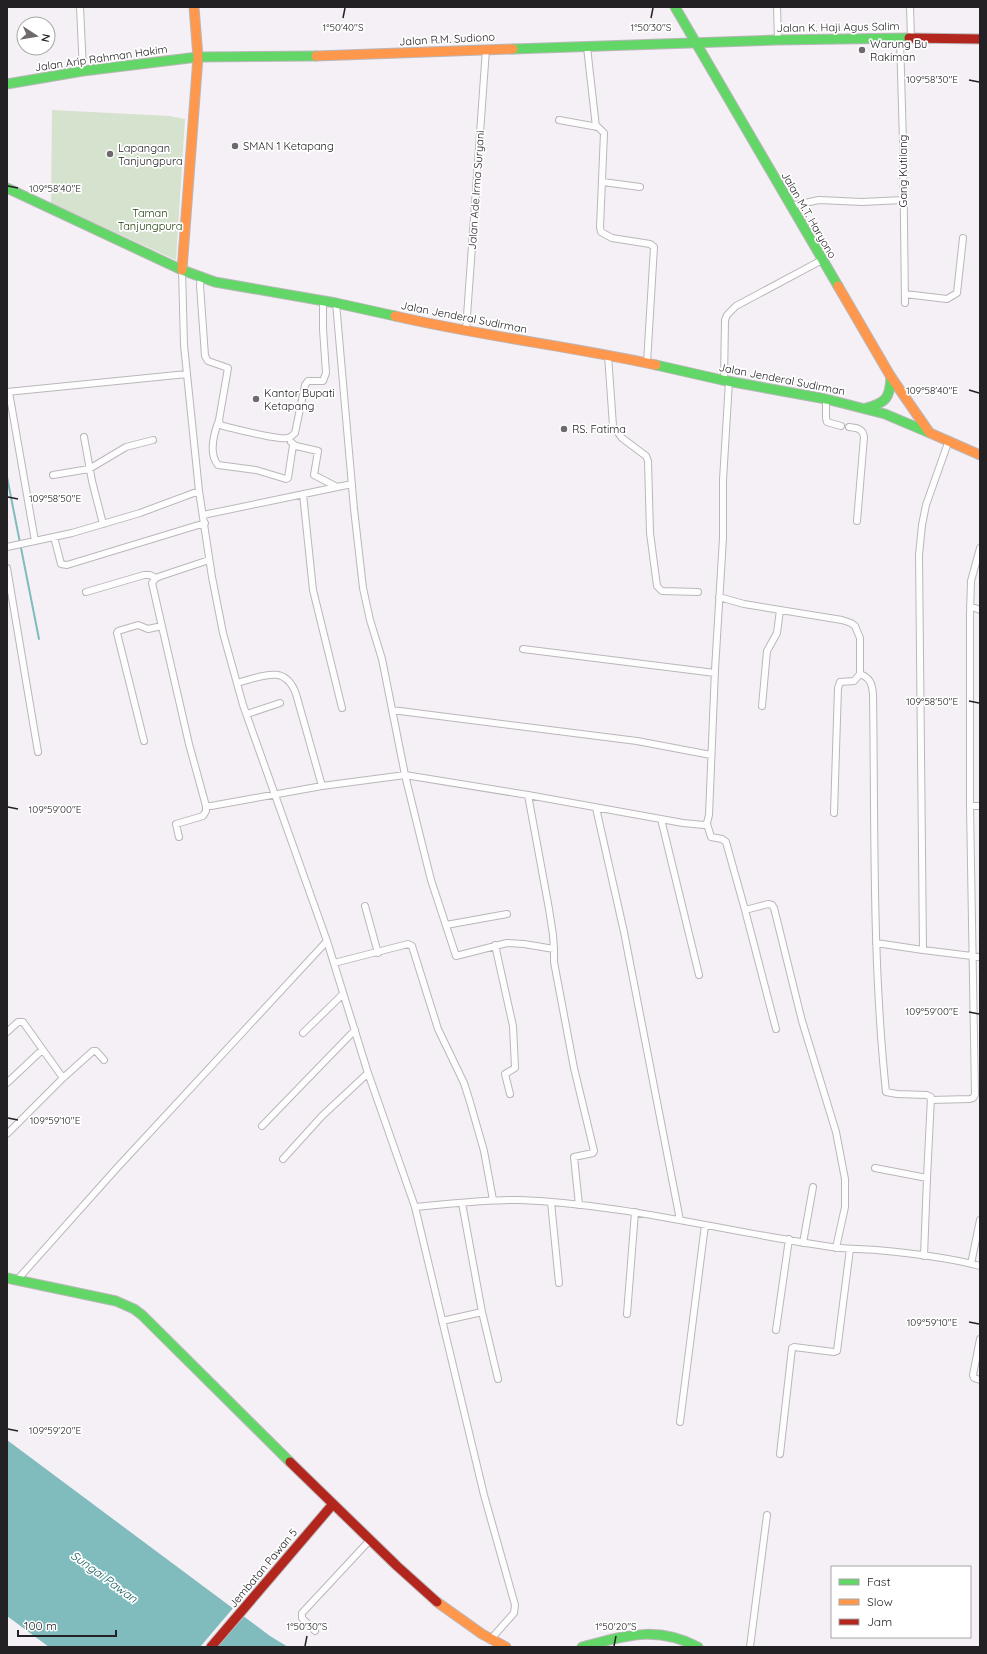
<svg xmlns="http://www.w3.org/2000/svg" width="987" height="1654" viewBox="0 0 987 1654" font-family="Quicksand,sans-serif">
<rect width="100%" height="100%" fill="#f5f0f5"/>
<path fill="#d5e2ce" d="M52,110L169,116L185,119L176,260L51,203Z"/>
<path fill="#80bbbe" d="M7,1440L270,1636L288,1647H49L7,1616Z"/>
<path fill="#f5f0f5" d="M234,1607L243,1614L214,1647H200Z"/>
<g fill="none" stroke-linecap="round" stroke-linejoin="round">
<path stroke="#80bbbe" stroke-width="2" d="M7,477L39,639"/>
<g stroke="#bab7ba" stroke-width="8">
<path id="street" d="M80,7L83,71
M777,7L778,40
M910,7L911,38
M900,38L903,142L905,303
M587,47L596,127
M559,120L598,127L604,133L600,227L601,232L612,238L650,244L654,247L647,363
M603,182L640,187
M790,206L819,200L862,202L903,200
M182,270L184,345L199,491L212,577L223,633L243,705L327,941L367,1070L415,1207L484,1495L515,1605L514,1613L490,1640
M201,278L200,285L205,356L208,361L228,368L219,420L220,424L223,426C236,429 277,440 287,438C290,438 293,435 295,433L305,385L308,381H323L326,373L323,329V301
M905,294L947,299L957,293L963,238
M336,303L354,509L363,588L370,620L382,659L405,775L421,840L431,880L456,956L507,943L524,944L554,949L553,935L549,909L528,795
M466,330L486,49
M608,355L613,426L622,438L646,456L648,461L650,533L657,586L662,591L698,592
M724,381L725,320L727,315L736,306L822,260
M7,392L187,374
M9,392L35,541
M826,399V418L827,422L841,426
M219,420C214,433 208,453 218,465L256,470L286,479L288,478L293,445
M849,427C856,428 863,428 864,437L857,521
M84,437L92,481L103,524
M949,440L926,505L922,525L919,555L923,950L980,957
M291,442L296,446L318,451L314,475L337,487
M53,475L89,469L126,447L153,440
M303,494L313,590L342,708
M203,515L352,484
M54,537L60,560L61,564L67,565L205,523
M7,547L72,533L140,513L199,491
M209,560L161,576L156,578L152,583L189,744L206,806H211L322,786L405,775L528,795L683,823L704,825L707,823L709,815L715,670L723,538V480L729,381
M7,568L38,752
M86,592L144,575H150L156,578
M719,597L744,604L842,620L851,623L855,626L860,638V674L854,681L840,682L838,688L834,813
M970,606L980,610
M523,649L715,673
M860,674C870,678 872,683 873,694C875,827 872,960 886,1092L897,1094L927,1095L931,1097L927,1178
M237,683C261,677 285,663 296,694L322,786
M762,706L767,651L777,633L780,610
M392,710L637,741L711,755
M247,714L280,703
M144,741L117,633L118,631L138,625L148,629L162,626
M970,806H980
M596,808L624,932L680,1220
M661,819L699,975
M707,824L711,837L722,839L726,842L745,910L768,904L772,905L774,908L802,1021L836,1132L845,1179V1207L836,1248
M179,837L176,824L203,816L206,811V806
M365,906L378,953
M745,910L776,1029
M446,925L507,914
M876,943L923,950
M495,945L513,1026L515,1068L505,1074L510,1094
M554,949V962L574,1068L594,1151L593,1153L574,1157L579,1205
M334,963L408,944L412,946L438,1029L464,1083L470,1102L484,1151L493,1200
M7,1032L18,1022H23L63,1078
M303,1033L343,994
M7,1083L42,1050
M931,1100L970,1099L973,1098L975,1095L970,806V614L971,581L980,548
M262,1126L355,1030
M7,1134L63,1078L93,1051H96L104,1060
M283,1159L322,1116L368,1073
M875,1168L927,1178L924,1256
M551,1202L559,1283
M462,1203L482,1312L498,1379
M415,1207C450,1204 485,1199 520,1200C623,1204 723,1231 825,1246C841,1249 859,1249 876,1250C910,1253 947,1257 980,1266
M803,1243L813,1187
M971,1264L980,1220
M17,1280L116,1169L327,941
M627,1314L635,1212
M442,1321L482,1312
M776,1330L789,1239
M980,1339L973,1375L974,1378L980,1380
M680,1422L705,1225
M780,1454L792,1348L794,1347L834,1352L837,1351L850,1249
M315,1631L302,1618V1613L370,1540
M750,1647L767,1515"/>
</g>
<g stroke="#bab7ba" stroke-width="11">
<path id="fast" d="M675,7L838,286
M513,49L778,40L909,38
M7,84L83,71L198,57L316,56
M7,188L182,270L215,282L336,303L395,316
M656,365L722,380L826,399L885,414L930,433
M866,408C886,403 890,398 891,377
M7,1278L116,1301L134,1309L142,1315L290,1462
M582,1647C625,1636 656,1625 698,1647"/>
</g>
<g stroke="#bab7ba" stroke-width="11">
<path id="slow" d="M316,56L513,49
M182,270L198,57L194,7
M838,286L891,377L929,432
M395,316C481,336 569,346 656,365
M930,433L980,455
M437,1602L482,1634L506,1647"/>
</g>
<g stroke="#bab7ba" stroke-width="11">
<path id="jam" d="M909,38L980,39
M290,1462L397,1566L437,1602
M211,1647L333,1504"/>
</g>
<use href="#street" stroke="#fefdfe" stroke-width="6"/>
<use href="#fast" stroke="#63d668" stroke-width="9"/>
<use href="#slow" stroke="#ff974d" stroke-width="9"/>
<use href="#jam" stroke="#b3261e" stroke-width="9"/>
</g>
<path fill="none" stroke="#242124" stroke-width="1.5" d="M343,18L345,8M651,18L653,8M969,80L979,82M8,186L18,188M969,390L979,393M8,497L18,499M969,701L979,703M8,807L18,809M969,1012L979,1014M8,1118L18,1120M969,1322L979,1324M8,1429L18,1431M305,1646L307,1636M614,1646L616,1636"/>
<g fill="#6d696d" stroke="#fff" stroke-width="1.5">
<circle cx="862" cy="50" r="4"/>
<circle cx="235" cy="146" r="4"/>
<circle cx="110" cy="154" r="4"/>
<circle cx="256" cy="399" r="4"/>
<circle cx="564" cy="429" r="4"/>
</g>
<g text-anchor="middle" stroke-width="3.5" stroke-linejoin="round" paint-order="stroke">
<g font-size="11" fill="#242124" stroke="#fff">
<text transform="translate(838 27) rotate(-1)" y="4">Jalan K. Haji Agus Salim</text>
<text transform="translate(447 39) rotate(-3)" y="4">Jalan R.M. Sudiono</text>
<text transform="translate(101 58) rotate(-8)" y="4">Jalan Arip Rahman Hakim</text>
<text transform="translate(903 171) rotate(-90)" y="4">Gang Kutilang</text>
<text transform="translate(476 190) rotate(-86)" y="4">Jalan Ade Irma Suryani</text>
<text transform="translate(809 215) rotate(60)" y="4">Jalan M.T. Haryono</text>
<text transform="translate(464 317) rotate(11)" y="4">Jalan Jenderal Sudirman</text>
<text transform="translate(782 379) rotate(11)" y="4">Jalan Jenderal Sudirman</text>
<text transform="translate(263 1568) rotate(-50)" y="4">Jembatan Pawan 5</text>
</g>
<g font-size="11" fill="#242124" stroke="#fff" text-anchor="start">
<text x="870" y="48">Warung Bu<tspan x="870" dy="13">Rakiman</tspan></text>
<text x="243" y="150">SMAN 1 Ketapang</text>
<text x="118" y="152">Lapangan<tspan x="118" dy="13">Tanjungpura</tspan></text>
<text x="264" y="397">Kantor Bupati<tspan x="264" dy="13">Ketapang</tspan></text>
<text x="572" y="433">RS. Fatima</text>
</g>
<g font-size="11" fill="#1a3b03" stroke="#fff">
<text x="150" y="217">Taman<tspan x="150" dy="13">Tanjungpura</tspan></text>
</g>
<g font-size="12" font-style="italic" fill="#1a6163" stroke="#fff">
<text transform="translate(104 1577) rotate(36)" y="4">Sungai Pawan</text>
</g>
</g>
<g font-size="10" text-anchor="middle" fill="#242124" stroke="#fff" stroke-width="3.5" stroke-linejoin="round" paint-order="stroke">
<text x="343" y="31">1°50'40"S</text>
<text x="651" y="31">1°50'30"S</text>
<text x="932" y="83">109°58'30"E</text>
<text x="55" y="192">109°58'40"E</text>
<text x="932" y="394">109°58'40"E</text>
<text x="55" y="502">109°58'50"E</text>
<text x="932" y="705">109°58'50"E</text>
<text x="55" y="813">109°59'00"E</text>
<text x="932" y="1015">109°59'00"E</text>
<text x="55" y="1124">109°59'10"E</text>
<text x="932" y="1326">109°59'10"E</text>
<text x="55" y="1434">109°59'20"E</text>
<text x="307" y="1630">1°50'30"S</text>
<text x="616" y="1630">1°50'20"S</text>
</g>
<rect width="987" height="1654" fill="none" stroke="#242124" stroke-width="16"/>
<rect x="831" y="1566" width="140" height="72" fill="#ffffff" stroke="#a7a6a7"/>
<rect x="839" y="1579" width="20" height="6" fill="#63d668" stroke="#a7a6a7"/>
<text x="867" y="1586" font-size="12" fill="#242124">Fast</text>
<rect x="839" y="1599" width="20" height="6" fill="#ff974d" stroke="#a7a6a7"/>
<text x="867" y="1606" font-size="12" fill="#242124">Slow</text>
<rect x="839" y="1619" width="20" height="6" fill="#b3261e" stroke="#a7a6a7"/>
<text x="867" y="1626" font-size="12" fill="#242124">Jam</text>
<g transform="translate(36 36) rotate(102)"><circle r="19" fill="#ffffff" stroke="#a7a6a7"/>
<path d="M0-3L7 15L0 10L-7 15Z" fill="#6d696d"/>
<text y="-6" font-size="11" font-weight="bold" text-anchor="middle" fill="#242124">N</text>
</g>
<path d="M18 1630v6h98v-6" fill="none" stroke="#242124" stroke-width="2"/>
<text x="24" y="1630" font-size="12" fill="#242124" stroke="#ffffff" stroke-width="3" paint-order="stroke">100 m</text>
</svg>
